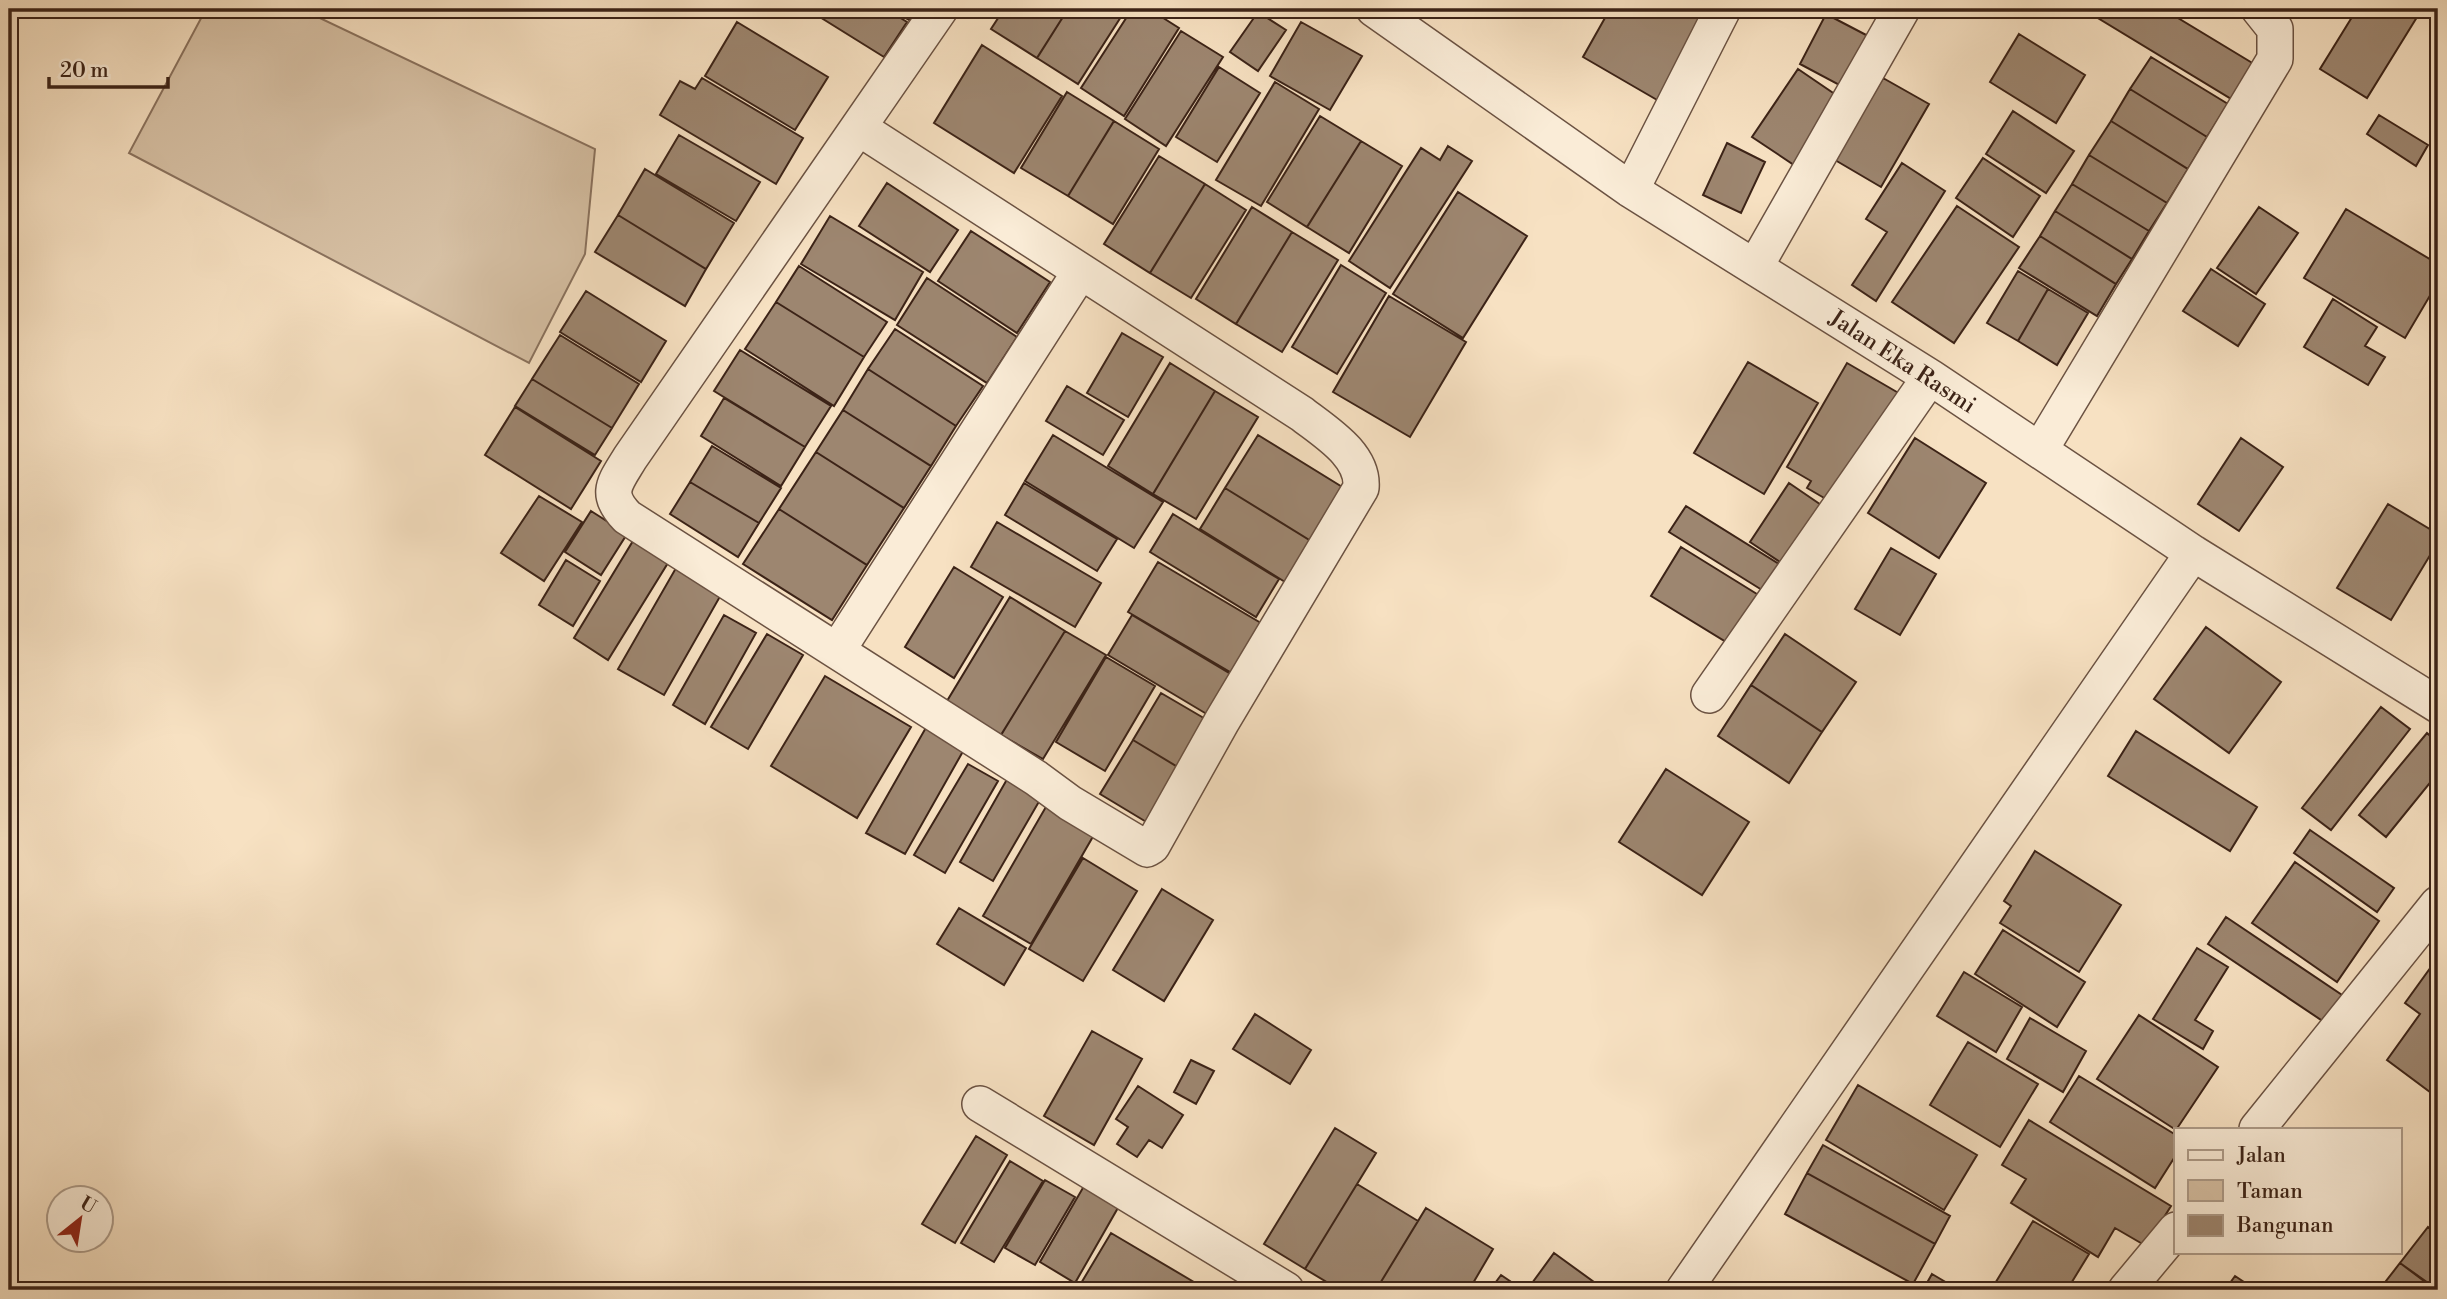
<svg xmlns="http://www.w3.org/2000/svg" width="2447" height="1299" viewBox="0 0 2447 1299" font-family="'Libre Bodoni',serif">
<rect width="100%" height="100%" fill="#f7e1c2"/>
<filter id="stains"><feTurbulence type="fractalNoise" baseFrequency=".00286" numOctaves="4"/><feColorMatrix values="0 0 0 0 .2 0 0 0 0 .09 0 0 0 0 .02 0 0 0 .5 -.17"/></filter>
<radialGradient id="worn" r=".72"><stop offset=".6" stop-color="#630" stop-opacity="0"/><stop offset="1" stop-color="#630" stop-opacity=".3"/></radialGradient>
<path fill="#d7c1a5" stroke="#8a725e" stroke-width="2" d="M206,9H301L595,149L585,254L529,363L129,153Z"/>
<path fill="#9d8670" stroke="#3c2317" stroke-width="2" d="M807,9H886L907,22L884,57Z
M890,9H916L909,20Z
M1004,9H1068L1037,58L991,29Z
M1068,9H1126L1078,84L1037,58Z
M1132,9H1149L1179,28L1124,116L1081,88Z
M1610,9H1702L1715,16L1664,104L1583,57Z
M2083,9H2163L2254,64L2233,100Z
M2357,9H2422L2367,98L2320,69Z
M1258,12L1286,30L1258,71L1230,52Z
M1826,14L1870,37L1843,87L1800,64Z
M737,22L828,77L795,130L705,76Z
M1301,22L1362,56L1330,110L1270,76Z
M1181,31L1223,57L1166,146L1125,119Z
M2019,34L2085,75L2056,123L1990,82Z
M982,45L1062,96L1014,173L934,123Z
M2151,57L2228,104L2207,137L2130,89Z
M1219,67L1260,93L1217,162L1176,137Z
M1798,69L1842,99L1797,167L1752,137Z
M702,78L803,138L776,184L660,115L680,81L695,89Z
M1883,78L1929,104L1881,187L1835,160Z
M1275,82L1319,109L1261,206L1216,180Z
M2130,89L2207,137L2188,169L2111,121Z
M1067,92L1114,121L1068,196L1021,168Z
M2013,111L2074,151L2046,193L1986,154Z
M2379,115L2428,145L2416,166L2367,134Z
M1320,116L1361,141L1307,227L1267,202Z
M1114,121L1159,149L1113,224L1068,196Z
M2111,121L2188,169L2167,203L2089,155Z
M679,135L760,182L736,221L656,174Z
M1361,141L1402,166L1349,253L1307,227Z
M1727,143L1765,162L1741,213L1703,195Z
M1448,146L1472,161L1390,288L1349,261L1421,148L1440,160Z
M2089,155L2167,203L2149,231L2072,184Z
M1159,156L1205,184L1150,273L1104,244Z
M1983,158L2040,196L2013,237L1956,198Z
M1902,163L1945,191L1876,301L1852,285L1887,232L1866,219Z
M645,169L734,223L706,269L618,215Z
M887,183L958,230L930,272L859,226Z
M1205,184L1246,210L1191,298L1150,273Z
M2072,184L2149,231L2132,259L2055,211Z
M1458,192L1527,236L1463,338L1393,294Z
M1957,206L2019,247L1954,343L1892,302Z
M1252,207L1292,232L1236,324L1196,299Z
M2259,207L2298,233L2256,294L2217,268Z
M2346,209L2438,264V282L2405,338L2304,278Z
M2055,211L2132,259L2116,284L2040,236Z
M618,215L706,269L685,306L595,252Z
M830,216L923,272L895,320L801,264Z
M971,231L1050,282L1017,333L938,281Z
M1292,232L1338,260L1282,352L1236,324Z
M2040,236L2116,284L2097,316L2019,268Z
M1341,265L1386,293L1337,374L1292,347Z
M799,266L887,322L864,357L776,302Z
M2211,269L2265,304L2238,346L2183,311Z
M2018,271L2048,289L2018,341L1987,323Z
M927,278L1017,337L987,383L897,325Z
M2048,289L2088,313L2057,365L2018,341Z
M586,291L666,341L641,382L560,332Z
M1389,296L1466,342L1410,437L1333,392Z
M2333,299L2377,327L2365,346L2385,357L2368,385L2304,347Z
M776,302L864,357L834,406L745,349Z
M895,329L983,386L956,426L868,369Z
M1122,333L1163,357L1128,417L1087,393Z
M560,335L639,384L612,428L532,379Z
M740,350L831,406L805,447L714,391Z
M1748,362L1818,403L1764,494L1694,453Z
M1170,363L1215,391L1153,494L1108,466Z
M1847,363L1902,395L1838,506L1807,488L1811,481L1787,467Z
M868,369L956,426L931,466L843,410Z
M532,379L612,428L595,455L515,406Z
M1067,386L1124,420L1103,455L1046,421Z
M1215,391L1258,417L1196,519L1153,494Z
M724,398L805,447L781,486L701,436Z
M515,407L601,461L571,509L485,455Z
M843,410L931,466L904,508L816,452Z
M1053,435L1163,502L1134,548L1025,481Z
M1258,435L1352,493L1319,546L1225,488Z
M1915,438L1986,483L1939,558L1868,513Z
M2241,438L2283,467L2239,531L2198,504Z
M712,446L781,488L759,523L690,482Z
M816,452L904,508L867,565L779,509Z
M690,482L759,523L738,557L670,514Z
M1024,483L1117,539L1097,571L1005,515Z
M1789,483L1827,509L1789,568L1750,542Z
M1225,488L1319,546L1293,587L1200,529Z
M539,496L582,522L544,581L501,553Z
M2388,504L2438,534V542L2391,620L2337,588Z
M1686,506L1787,569L1770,595L1669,532Z
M779,509L867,565L832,620L743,564Z
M591,511L627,534L601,575L565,552Z
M1173,514L1279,579L1256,617L1150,552Z
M997,522L1101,583L1075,627L971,567Z
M636,536L671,558L608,660L574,638Z
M1681,547L1765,599L1736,648L1651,596Z
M1891,548L1936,574L1900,635L1855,609Z
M566,560L600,581L573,626L539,605Z
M1158,562L1271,629L1242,679L1128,612Z
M954,567L1003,597L954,678L905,647Z
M676,568L722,593L664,695L618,669Z
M1010,597L1065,631L1001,735L947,701Z
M724,615L756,633L705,724L673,705Z
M1132,615L1234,676L1210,716L1108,655Z
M2206,627L2281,682L2229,753L2154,699Z
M1065,631L1106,655L1043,759L1001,735Z
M767,634L803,655L748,749L711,727Z
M1785,634L1856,682L1822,732L1751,685Z
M1106,657L1155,686L1105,771L1056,742Z
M825,676L911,727L857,818L771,766Z
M1751,685L1822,732L1789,783L1718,736Z
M1161,693L1214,724L1186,772L1133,740Z
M2381,707L2410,729L2331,830L2302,808Z
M928,724L966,746L905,854L866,833Z
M2136,731L2257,807L2230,851L2108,776Z
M2427,733L2438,743V773L2386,837L2359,815Z
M1133,740L1186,772L1153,826L1100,794Z
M968,764L998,781L945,873L914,855Z
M1666,769L1749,822L1702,895L1619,842Z
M1010,774L1044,793L993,881L960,862Z
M1047,805L1095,833L1031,944L983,916Z
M2310,830L2394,888L2377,912L2294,853Z
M2035,851L2121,905L2079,972L2000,923L2011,906L2004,901Z
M1083,858L1137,891L1083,981L1029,949Z
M2295,862L2379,921L2337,982L2252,923Z
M1162,889L1213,920L1164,1001L1113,970Z
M959,908L1026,948L1004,985L937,944Z
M2226,917L2348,999L2330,1026L2208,944Z
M2003,930L2085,982L2057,1027L1975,974Z
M2197,948L2228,967L2195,1020L2213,1031L2203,1049L2153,1019Z
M2431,967L2438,973V1098L2387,1060L2420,1014L2405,1003Z
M1964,972L2022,1007L1996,1052L1937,1016Z
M1255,1014L1311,1050L1290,1084L1233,1049Z
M2139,1015L2218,1067L2176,1130L2097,1079Z
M2030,1018L2086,1051L2063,1092L2007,1059Z
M1092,1031L1142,1059L1094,1145L1044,1116Z
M1968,1042L2038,1084L2000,1147L1930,1105Z
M1191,1060L1214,1071L1196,1104L1174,1092Z
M2079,1076L2176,1135V1155L2155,1188L2050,1122Z
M1858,1085L1977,1155L1944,1210L1826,1140Z
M1138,1086L1183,1115L1162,1148L1149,1140L1137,1157L1117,1144L1128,1127L1116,1119Z
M2029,1120L2171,1206L2146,1246L2115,1228L2098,1257L2011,1203L2026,1179L2002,1165Z
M1335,1128L1376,1153L1305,1269L1264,1244Z
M976,1136L1007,1155L955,1243L922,1224Z
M1823,1145L1950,1216L1935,1244L1807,1173Z
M1010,1161L1043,1181L994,1262L961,1243Z
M1807,1173L1935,1244L1913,1284L1785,1214Z
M1045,1180L1075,1197L1035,1265L1005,1248Z
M1357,1184L1418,1221L1376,1290H1340L1305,1269Z
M1084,1186L1119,1206L1075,1283L1040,1262Z
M1426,1208L1493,1249L1469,1290H1376Z
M2033,1221L2089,1254L2067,1290H1991Z
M2428,1227L2438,1236V1290L2400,1263Z
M1111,1233L1199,1285L1196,1290H1077Z
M1554,1253L1605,1290H1527Z
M2400,1263L2436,1290H2379Z
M1932,1274L1959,1290H1923Z
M1501,1275L1523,1290H1490Z
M2235,1276L2256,1290H2225Z"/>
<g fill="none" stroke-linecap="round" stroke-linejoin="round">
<g stroke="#6b5242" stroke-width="38">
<path id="minor" d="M1374,9L1631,190L1930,377L2193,553L2438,705
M859,128L1302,414C1325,432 1364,455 1361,488L1222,721L1152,846L1147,849L1070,803L1036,778L627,517C604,493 615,483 630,458L940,9
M1631,190L1723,9
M1755,267L1902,9
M2040,450L2275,59V29L2259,9
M837,651L1080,272
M1709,695L1930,377
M980,1104L1286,1290
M2257,1129L2438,904
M1684,1290L2193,553
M2126,1290L2176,1230"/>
</g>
<use href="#minor" stroke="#faecd7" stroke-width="35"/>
</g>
<g text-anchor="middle" stroke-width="5" stroke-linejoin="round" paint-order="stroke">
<g font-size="23" fill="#3c2317" stroke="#faecd7">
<text transform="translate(1903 361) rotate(33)" y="8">Jalan Eka Rasmi</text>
</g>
</g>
<rect width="2447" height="1299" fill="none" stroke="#f7e1c2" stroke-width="35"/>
<rect x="10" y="10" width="2426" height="1278" fill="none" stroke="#3c2317" stroke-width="3.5"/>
<rect x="18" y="18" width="2412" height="1264" fill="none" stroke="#3c2317" stroke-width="2"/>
<rect x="2174" y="1128" width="228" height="126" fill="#faecd7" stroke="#ae9c8a" stroke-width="2"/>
<rect x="2188" y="1150" width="35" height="10" fill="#faecd7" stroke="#ae9c8a" stroke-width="2"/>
<text x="2237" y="1162" font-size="21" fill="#3c2317">Jalan</text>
<rect x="2188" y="1180" width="35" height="21" fill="#d7c1a5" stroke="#ae9c8a" stroke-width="2"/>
<text x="2237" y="1198" font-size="21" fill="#3c2317">Taman</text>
<rect x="2188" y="1215" width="35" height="21" fill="#9d8670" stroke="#ae9c8a" stroke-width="2"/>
<text x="2237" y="1232" font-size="21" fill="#3c2317">Bangunan</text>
<g transform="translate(80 1219) rotate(30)"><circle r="33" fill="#faecd7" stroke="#ae9c8a" stroke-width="2"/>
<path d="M0-5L12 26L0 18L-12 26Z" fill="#8f2418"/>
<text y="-10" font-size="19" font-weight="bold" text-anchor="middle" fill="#3c2317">U</text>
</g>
<path d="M49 77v10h119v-10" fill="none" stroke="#3c2317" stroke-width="3.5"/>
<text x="60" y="77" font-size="21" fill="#3c2317" stroke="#faecd7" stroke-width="5" paint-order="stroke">20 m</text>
<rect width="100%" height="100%" filter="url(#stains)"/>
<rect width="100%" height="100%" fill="url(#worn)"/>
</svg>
